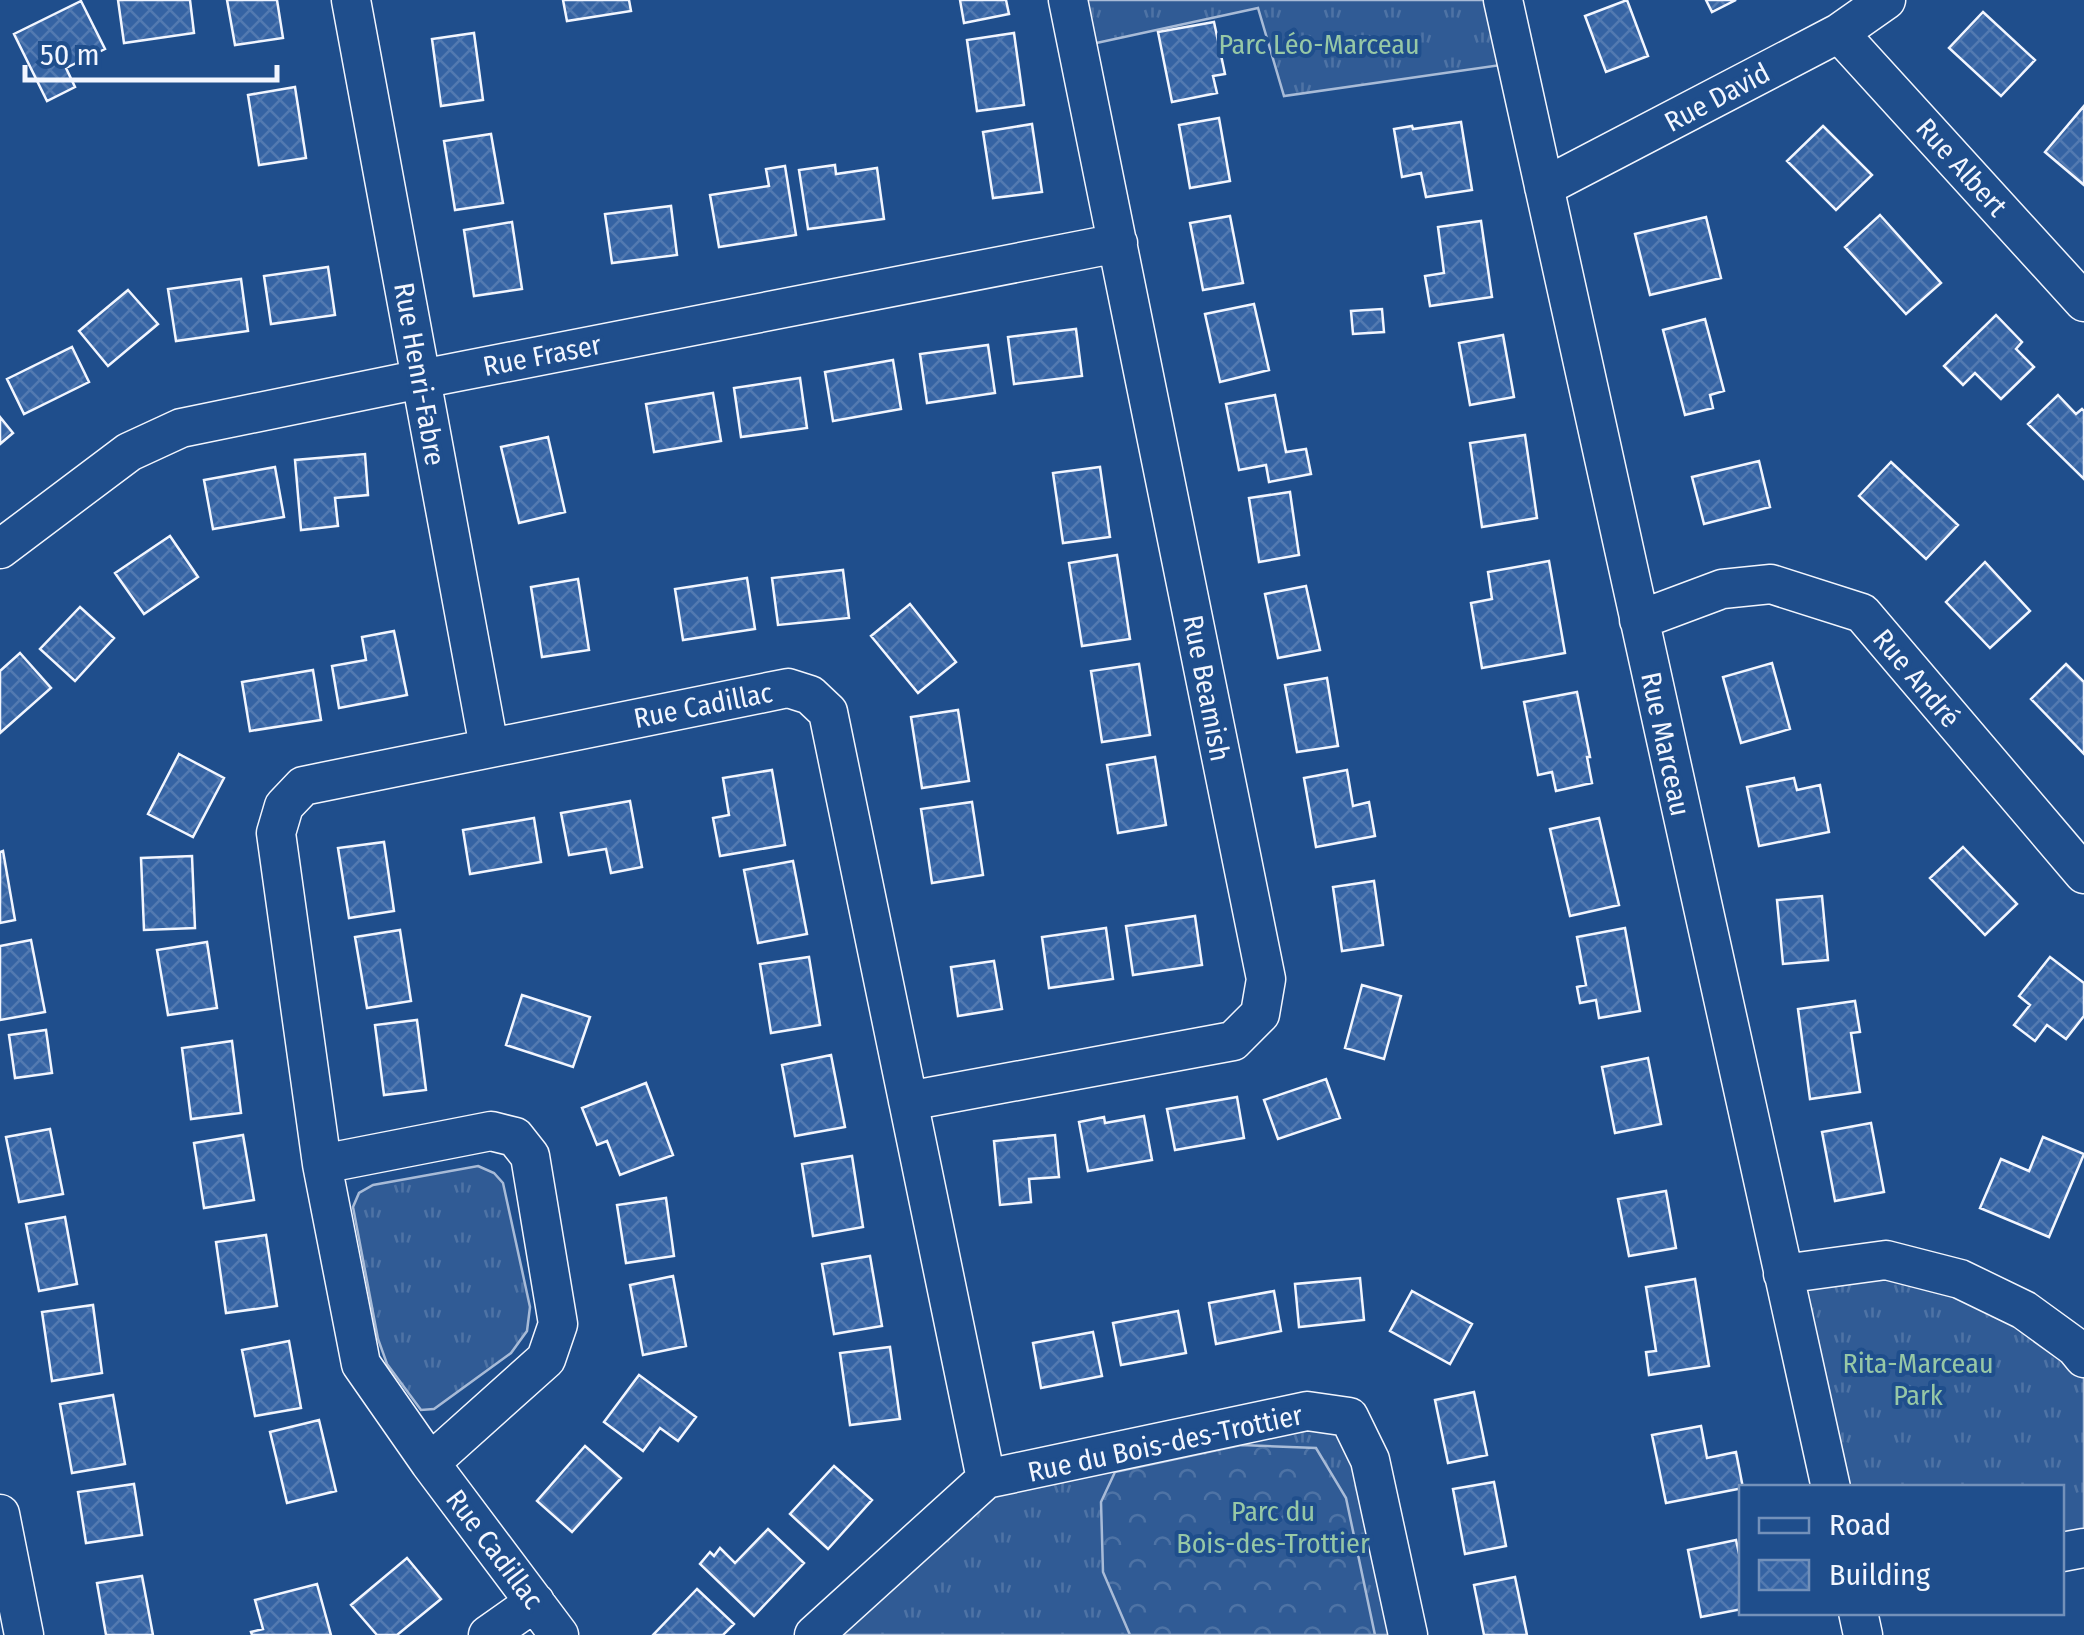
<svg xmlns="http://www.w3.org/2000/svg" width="2084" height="1635" viewBox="0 0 2084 1635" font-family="'Fira Sans Condensed',sans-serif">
<defs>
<pattern id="grass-tufts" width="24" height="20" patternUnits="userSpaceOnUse" patternTransform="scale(2.5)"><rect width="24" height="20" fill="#305b95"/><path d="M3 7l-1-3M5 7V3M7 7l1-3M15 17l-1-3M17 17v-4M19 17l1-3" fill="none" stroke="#4e73a5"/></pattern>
<pattern id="forest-crowns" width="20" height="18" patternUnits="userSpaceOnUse" patternTransform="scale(2.5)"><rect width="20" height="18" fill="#305b95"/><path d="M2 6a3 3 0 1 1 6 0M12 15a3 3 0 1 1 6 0" fill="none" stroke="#4e73a5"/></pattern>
<pattern id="building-cross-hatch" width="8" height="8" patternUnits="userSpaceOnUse" patternTransform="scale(2.5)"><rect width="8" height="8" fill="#3563a3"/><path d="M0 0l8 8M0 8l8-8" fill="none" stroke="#537ab1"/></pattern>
</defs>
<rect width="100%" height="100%" fill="#1f4e8c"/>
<path fill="url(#grass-tufts)" stroke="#a8bbd7" stroke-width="2.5" d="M1068,0H1494L1508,64L1284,96L1258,8L1078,47Z
M478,1166L494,1173L503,1183L530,1307L527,1331L511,1353L434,1409L421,1410L387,1364L378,1339L353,1207L359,1193L373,1185Z
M1886,1260L2084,1358V1548L2062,1552V1488L1831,1487L1783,1274Z
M1349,1417L1408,1635H812L986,1479Z"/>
<path fill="url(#forest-crowns)" stroke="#a8bbd7" stroke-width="2.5" d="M1241,1445L1316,1448L1346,1498L1375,1635H1130L1103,1572L1101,1502L1115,1472Z"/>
<path fill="url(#building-cross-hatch)" stroke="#f2f6ff" stroke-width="2.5" d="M118,0H190L194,33L124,43Z
M227,0H277L283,38L235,45Z
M563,0H629L631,11L567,21Z
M960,0H1006L1009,14L964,23Z
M1627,0L1648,56L1606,72L1585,16Z
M1706,0H1736L1712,12Z
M81,1L105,49L66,68L75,87L47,101L14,34Z
M1983,12L2035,60L2001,96L1949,48Z
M1214,22L1225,74L1213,76L1217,93L1172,102L1158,32Z
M474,33L483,100L441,106L432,39Z
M1014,33L1024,105L977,111L967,40Z
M295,87L306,158L259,165L248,95Z
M2084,106V185L2045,152Z
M1219,118L1230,181L1190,188L1179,125Z
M1461,122L1472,190L1426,197L1421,173L1402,177L1394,129L1412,126L1413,129Z
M1032,124L1042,192L993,198L983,132Z
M1823,126L1872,175L1836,210L1787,161Z
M491,134L503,203L455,210L444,141Z
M835,165L836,174L877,168L884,219L808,229L799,170Z
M785,166L796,235L719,247L710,195L769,186L766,169Z
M671,206L677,255L612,263L605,214Z
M1880,215L1941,283L1906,314L1845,247Z
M1230,216L1243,283L1203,290L1190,223Z
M1706,217L1721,278L1650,295L1635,234Z
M1481,221L1492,297L1430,306L1425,276L1444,273L1438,227Z
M512,222L522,289L474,296L464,230Z
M328,267L335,315L271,324L264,276Z
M241,279L248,331L176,341L168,289Z
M128,290L158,324L108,366L79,331Z
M1254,304L1269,370L1220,382L1205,314Z
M1382,309L1384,332L1353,334L1351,311Z
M1996,315L2022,342L2016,349L2034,367L2001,399L1975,373L1963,385L1944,366Z
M1705,319L1724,391L1710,395L1713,408L1685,415L1663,330Z
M1076,329L1082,376L1014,384L1008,337Z
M1503,335L1514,397L1470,405L1459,343Z
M988,345L995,393L927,403L920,354Z
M72,347L89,382L24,414L7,379Z
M893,360L901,409L833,421L825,372Z
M800,378L807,428L741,437L734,388Z
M713,393L721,441L654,452L646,404Z
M1275,395L1286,452L1306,449L1311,474L1269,482L1266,465L1239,470L1226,404Z
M2058,395L2076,414L2082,409L2084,411V479L2028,424Z
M0,417L13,433L0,444Z
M1525,435L1537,518L1482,527L1470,443Z
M548,437L565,512L519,523L501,447Z
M365,454L368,495L335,498L338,526L301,530L295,460Z
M1759,461L1770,507L1704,524L1692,477Z
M1891,462L1958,525L1926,559L1859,496Z
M275,467L284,517L213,529L204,480Z
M1100,467L1110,537L1063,543L1053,473Z
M1290,492L1299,555L1259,562L1249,498Z
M170,536L198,577L144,614L115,573Z
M1117,555L1130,639L1082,646L1069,563Z
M1549,561L1565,653L1482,668L1471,603L1492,599L1488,572Z
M1985,562L2030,611L1990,648L1946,602Z
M843,570L849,618L778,625L772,578Z
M747,578L755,629L683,640L675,589Z
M578,579L589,650L542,657L531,587Z
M1306,586L1320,650L1278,658L1265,594Z
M910,604L956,662L918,693L871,636Z
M80,607L114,638L75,681L40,649Z
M394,631L407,695L339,708L332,666L366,660L362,637Z
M20,653L51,688L0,733V671Z
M1772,663L1790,729L1741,743L1723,677Z
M1139,664L1150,735L1102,742L1091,671Z
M2066,664L2084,682V754L2031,699Z
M313,670L321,720L250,731L242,682Z
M1327,678L1338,746L1297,752L1285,685Z
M1577,692L1590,757H1587L1592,783L1556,791L1552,772L1538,775L1524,702Z
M958,710L969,781L922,788L911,717Z
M179,754L224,778L193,837L148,814Z
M1155,757L1166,825L1118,833L1107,765Z
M772,770L785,845L720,856L713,818L729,815L723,778Z
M1347,770L1353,806L1369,802L1375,836L1316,847L1304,778Z
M1794,778L1797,790L1820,785L1829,832L1759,846L1747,787Z
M630,801L642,867L611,873L606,849L569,855L561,813Z
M972,802L983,875L932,883L921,809Z
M534,818L541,862L470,874L463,830Z
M1599,818L1619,905L1570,916L1550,829Z
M384,842L394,911L349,918L338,848Z
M1963,847L2017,904L1985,935L1930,878Z
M3,851L15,920L0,923V852Z
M192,856L195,928L144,930L141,858Z
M793,861L807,934L758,943L744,870Z
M1374,881L1383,945L1342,951L1333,887Z
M1822,896L1828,960L1783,964L1777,900Z
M1195,916L1202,965L1133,975L1126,926Z
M1106,928L1113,979L1049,988L1042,937Z
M1625,928L1640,1011L1599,1018L1596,1000L1580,1003L1577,987L1586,985L1577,937Z
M400,930L411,1001L367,1008L355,937Z
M31,940L45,1012L0,1020V946Z
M207,942L217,1008L168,1015L157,950Z
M809,957L820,1025L771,1033L760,964Z
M2050,957L2084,983V1016L2066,1039L2047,1025L2035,1041L2014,1025L2030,1005L2019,996Z
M994,961L1002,1009L958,1016L951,967Z
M1362,985L1401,996L1384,1059L1345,1048Z
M522,995L590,1017L573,1067L506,1045Z
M1855,1001L1860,1032L1851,1033L1860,1092L1810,1099L1798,1009Z
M417,1020L426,1090L384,1095L375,1025Z
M46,1030L52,1073L15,1078L9,1035Z
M232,1041L241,1113L191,1119L182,1048Z
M831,1055L845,1127L795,1136L782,1065Z
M1648,1058L1661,1124L1615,1133L1602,1067Z
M1326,1079L1340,1118L1278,1139L1264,1100Z
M646,1083L673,1155L620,1175L607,1141L597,1145L582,1108Z
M1237,1097L1244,1138L1175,1150L1167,1109Z
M1144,1116L1152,1160L1088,1171L1079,1122L1104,1117L1105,1123Z
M1871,1123L1884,1192L1835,1201L1822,1132Z
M50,1129L63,1194L19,1202L6,1137Z
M243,1135L254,1200L204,1208L194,1143Z
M1055,1135L1059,1177L1029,1179L1031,1202L1000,1205L994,1141Z
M2043,1137L2084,1154L2049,1237L1980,1208L2001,1159L2029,1171Z
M852,1156L863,1227L813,1236L802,1164Z
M1666,1191L1676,1248L1629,1256L1618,1199Z
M666,1198L674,1256L626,1263L617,1205Z
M65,1217L77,1284L39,1291L26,1224Z
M266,1235L277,1306L226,1313L216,1242Z
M870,1256L882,1326L834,1334L822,1264Z
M673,1276L686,1346L643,1355L630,1285Z
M1360,1278L1364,1320L1299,1327L1295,1284Z
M1695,1279L1709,1366L1649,1375L1646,1352L1656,1351L1646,1287Z
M1274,1291L1281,1331L1216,1344L1209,1303Z
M1412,1291L1472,1324L1450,1364L1390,1331Z
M93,1305L102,1373L52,1381L42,1312Z
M1178,1311L1186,1353L1121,1365L1113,1323Z
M1093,1332L1102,1376L1041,1388L1033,1343Z
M289,1341L301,1408L255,1416L242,1350Z
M890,1347L900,1419L850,1425L840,1353Z
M639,1375L696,1417L678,1441L660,1428L643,1451L604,1422Z
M1474,1392L1487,1455L1448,1463L1435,1400Z
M113,1395L125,1464L72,1473L60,1404Z
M319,1420L336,1491L287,1503L270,1432Z
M1701,1426L1707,1458L1736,1452L1743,1488L1666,1503L1652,1435Z
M585,1446L621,1478L572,1532L537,1501Z
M834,1466L872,1500L828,1549L790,1514Z
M1494,1482L1506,1546L1465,1554L1453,1489Z
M134,1484L142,1535L86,1543L78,1492Z
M768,1529L804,1563L754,1616L700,1564L710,1552L714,1556L720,1548L735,1563Z
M1736,1540L1742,1567V1609L1701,1617L1688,1550Z
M407,1558L441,1599L397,1635H377L351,1605Z
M142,1576L153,1635H106L97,1583Z
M1515,1577L1527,1635H1484L1474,1585Z
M317,1584L331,1635H252L251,1632L263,1629L255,1600Z
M697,1589L734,1624L723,1635H653Z"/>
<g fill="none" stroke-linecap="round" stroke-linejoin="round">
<g stroke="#f2f6ff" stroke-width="41">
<path id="minor" d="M351,0L489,747
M1503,0L1831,1488
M1839,33L2084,302
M1544,187L1839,33L1886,0
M0,549L129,452L181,428L421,379L1118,243
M1639,620L1722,589L1771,584L1862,613L2084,874
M908,1101L1233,1041L1260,1014L1266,979L1068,0
M322,1164L491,1131L515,1137L530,1156L558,1324L546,1359L430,1463
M1783,1274L1886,1260L1960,1279L2024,1310L2075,1347L2084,1358
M0,1514L24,1635
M2062,1552L2084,1548
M1858,1612L1863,1635
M488,1635L535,1602
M559,1635L430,1463L361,1364L322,1164L276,833L284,806L303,786L788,688L810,695L828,712L986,1479
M814,1635L986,1479L1307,1411L1349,1417L1370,1460L1408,1635"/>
</g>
<use href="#minor" stroke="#1f4e8c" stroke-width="38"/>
</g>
<g text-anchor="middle" stroke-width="8" stroke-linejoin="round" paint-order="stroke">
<g font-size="28" fill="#97c8a6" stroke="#1f4e8c">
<text x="1319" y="54">Parc Léo-Marceau</text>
<text x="1918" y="1373">Rita-Marceau<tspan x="1918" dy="32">Park</tspan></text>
<text x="1273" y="1521">Parc du<tspan x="1273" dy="32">Bois-des-Trottier</tspan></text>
</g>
<g font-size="28" fill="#f2f6ff" stroke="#1f4e8c">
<text transform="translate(1717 97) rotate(-28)" y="10">Rue David</text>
<text transform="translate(1962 167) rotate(48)" y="10">Rue Albert</text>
<text transform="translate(542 355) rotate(-11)" y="10">Rue Fraser</text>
<text transform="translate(420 374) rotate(80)" y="10">Rue Henri-Fabre</text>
<text transform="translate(1917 678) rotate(50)" y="10">Rue André</text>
<text transform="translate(1207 688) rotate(79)" y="10">Rue Beamish</text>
<text transform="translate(703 705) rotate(-11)" y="10">Rue Cadillac</text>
<text transform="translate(1666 744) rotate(78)" y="10">Rue Marceau</text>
<text transform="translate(1165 1443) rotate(-12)" y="10">Rue du Bois-des-Trottier</text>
<text transform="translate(495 1549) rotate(53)" y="10">Rue Cadillac</text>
</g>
</g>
<rect x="1739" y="1485" width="325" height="130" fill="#1f4e8c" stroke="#7391ba" stroke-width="2.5"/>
<rect x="1759" y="1518" width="50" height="15" fill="#1f4e8c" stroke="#7391ba" stroke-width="2.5"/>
<text x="1829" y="1535" font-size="30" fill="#f2f6ff">Road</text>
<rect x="1759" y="1560" width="50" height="30" fill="url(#building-cross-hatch)" stroke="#7391ba" stroke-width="2.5"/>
<text x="1829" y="1585" font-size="30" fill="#f2f6ff">Building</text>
<path d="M25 65v15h252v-15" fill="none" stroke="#f2f6ff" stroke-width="5"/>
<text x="40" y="65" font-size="30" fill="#f2f6ff" stroke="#1f4e8c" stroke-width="8" paint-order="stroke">50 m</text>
</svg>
